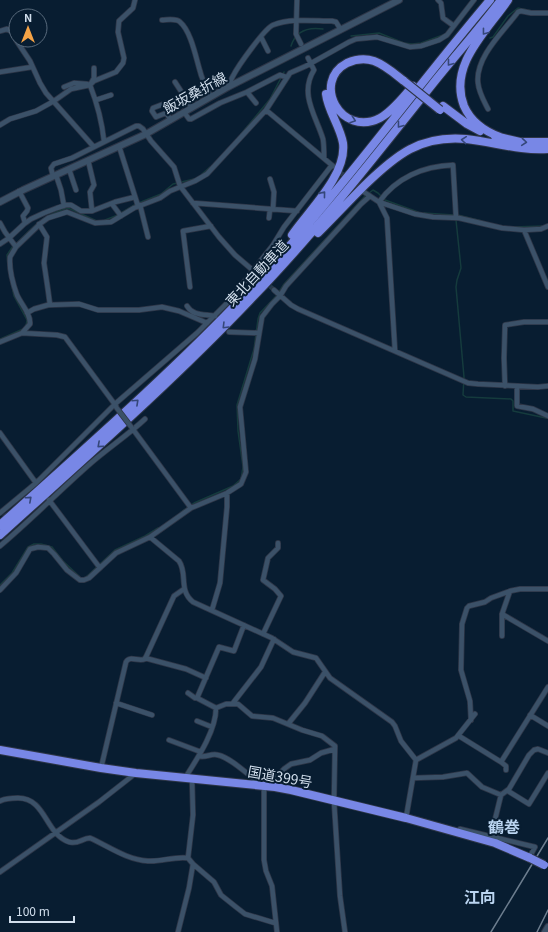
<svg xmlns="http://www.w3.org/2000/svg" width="548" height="932" viewBox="0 0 548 932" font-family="Georgia,'Noto Sans JP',serif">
<rect width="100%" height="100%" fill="#081d31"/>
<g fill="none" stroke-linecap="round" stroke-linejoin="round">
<path stroke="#153b3d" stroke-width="1.5" d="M351,36L379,33L404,43L412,44L421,43L443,35
M490,38L493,37L508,16L518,8L532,11
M291,46C296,30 309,27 323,29
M241,134L270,99L284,72
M202,174L210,167
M369,193L373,190L378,193L385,200L418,212
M121,213L136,204L161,194L173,184L194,179
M424,213L454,215
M458,215L482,221
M105,220L118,215
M456,220L461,268L457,280L456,287L464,377L463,395L466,397L511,399L513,401V411L546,418
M513,227L543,226
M16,244C35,225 41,216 68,208L97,221
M8,266L7,255L13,246
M11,282L14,296L27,320L26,326
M279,292L284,284L366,195
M0,339L23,329
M181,512L194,503L233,486L241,479L243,467L238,431L237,405L254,349L258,319L260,313L277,295
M86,577L115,550L145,536L158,528
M0,585L12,573L28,547L34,544H41L52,547L63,561L79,576"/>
<path stroke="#263a4d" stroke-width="4.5" stroke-dasharray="4.5 2" stroke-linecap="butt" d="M336,169L361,189
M256,273L274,290
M4,514L16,528"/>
<g stroke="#2e3647" stroke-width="6">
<path id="street" d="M297,0L296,34L301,44
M438,0L441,3L443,18L454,26
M162,20C167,20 176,18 180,22C191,31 196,58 200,71C202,80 207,89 211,97
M0,31L7,29L12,32L16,39
M261,37L268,51
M16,40L30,61L40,83L46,93L93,146
M308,58L314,70C299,94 316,116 323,139C324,145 324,152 324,158
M94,68V78L90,85C97,103 102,122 104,141
M0,72L32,67
M175,82L192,108
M64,87L74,83L87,84
M228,87C230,84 231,79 233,76C238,66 265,28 273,25C291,18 314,21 332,21L336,22L341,30
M247,92L256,103
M96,100L111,95
M166,103L153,108L152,111L156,117L166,113L171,120
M488,109C484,101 479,93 478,83C475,57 504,31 518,12L521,11L531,13H548
M266,110L333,166
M184,112L189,119H191L220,103L247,92L280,75L286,77
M0,125L10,119L36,111L54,101L71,89L90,85L94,81L116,72L123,63L124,58L118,32L119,21L133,8L135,0
M119,146L138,206
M88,160L94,185L90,192L92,211
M69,169L76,190
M56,175L61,190L64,206
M53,176L51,168L54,164L72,158L136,126H139L143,129L151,141L174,167L180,186L219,237L235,255L256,273
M270,179L274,192L273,209
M19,191L28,208L27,211L23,216L25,223
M364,192L379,202L387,218L395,351
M193,203L297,211
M112,204L121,216
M140,205L148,237
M456,217L453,165C423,166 396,178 379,202L415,214L433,217L459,218L502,228L524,230L541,229L548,226
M269,218L270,209
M0,223L5,232L16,247
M39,224L47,237L44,263L48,290L50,305
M524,230L548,287
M0,244L9,238L24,224L31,219L44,213L57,208L66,205H71L81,211H92L115,202L135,197
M190,287L183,231L211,226
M274,290L291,305L298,309L468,383L478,384L538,387L548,386
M187,306C193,316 204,314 215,316
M27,313L34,309L48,305L79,304L98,310H139L162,307L179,311L207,323
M229,332L259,333
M22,333L57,335L65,337L116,406
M0,342L22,333L30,324C31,314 21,304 17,295C13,284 9,269 10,257L16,247L41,223L48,218L67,212L95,223L111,222L134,208L160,198L170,191L195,181L207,174L266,110L290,73L306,66L349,42L356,39L377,37L410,47L421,46L439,40L447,35L474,0
M505,386L504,358L505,325L524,322H548
M517,386V406L533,409L548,416
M132,428L191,508
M0,433L36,483
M49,500L100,568
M0,513L36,483L115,404L197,333L228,302L273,245L284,227L332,165
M150,537L179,561C188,574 178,590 193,602L272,638L293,652L316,658L330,678L392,722L395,726L401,741L416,760
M0,546C31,520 60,490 91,463C108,448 128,435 145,419
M0,590L16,573L30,549L38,547L48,548L54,554L67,570L80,580H84L89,578L116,553L150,537L191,508L227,493L241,484L246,472L240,407L255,359L262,317L272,304L280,296L286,286L361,204L370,196
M212,610L220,583L227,507V493
M502,614L548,641
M263,634L281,596L275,589L263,580L268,558L278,548V543
M502,636V614L510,591
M145,658L186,669L206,678
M188,693L195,698H197
M116,703L152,715
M233,703L261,667L274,639
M216,708L226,704H238L252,716L273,718L302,730L322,736L335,746L334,801L340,896L345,932
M530,715L548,726
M471,720L470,701L461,670L462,624L467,608L469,606L485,602L491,598L510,591L520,589H548
M197,721L212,727
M288,724L305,703L325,672
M459,736L501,762L506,766V770
M169,740L201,752
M199,756C206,758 211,753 218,755C231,758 247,774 258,782L260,785
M501,762L548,687
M101,768L126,662C130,655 138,662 145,659L174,596L184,589
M185,778C197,759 216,731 216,708L197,698L219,647L234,651L244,625
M413,778L443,777L467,773L482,787L501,795
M264,786V860L266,871L272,886L277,932
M269,786L270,783L284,769L291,764L310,760L321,753L335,749
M508,791L529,804L548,773
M0,801C6,798 11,798 18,798C46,798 45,834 69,842C78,845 82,838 90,838C108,846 127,860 148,861C162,862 174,856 188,858L193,864L214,882L221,895L236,907L245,914L275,923
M406,818L416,760L456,738L475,714
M460,829L535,847L529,858
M491,836L501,795L509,789L529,755L534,750L538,749L548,753
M188,858L193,815L192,779
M0,872L99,802L136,773
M178,932L189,888L193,864"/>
</g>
<g stroke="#2e3647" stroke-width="8">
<path id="secondary" d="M0,202L23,190L146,134L228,87L399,0
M545,932L548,927"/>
</g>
<g stroke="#2e3647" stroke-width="10">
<path id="highway" d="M404,81C395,74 385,65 374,61C365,58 356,59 347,63C311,82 341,138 380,118C393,111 403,97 413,86
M443,106L467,124L480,131
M495,136L520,142H548
M500,137C484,131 471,122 464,106C448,65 487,31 508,0
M318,233C334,217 349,201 365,185C396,155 420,135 466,139C494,142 520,151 548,149
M292,235C309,210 347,175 343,143C340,126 328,111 326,94
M0,525C83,450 168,376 245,295C333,202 408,97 490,0
M0,535C85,458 171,383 250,300C315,233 373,159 431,86C454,57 479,29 501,0
M0,750L101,768L136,773L275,787L291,790L406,818L495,843L530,858"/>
</g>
<use href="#street" stroke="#3b5168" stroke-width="4.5"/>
<use href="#secondary" stroke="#3b5168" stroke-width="6"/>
<use href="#highway" stroke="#7887e6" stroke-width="8"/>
<path stroke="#6c7d8e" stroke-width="1.5" d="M491,932L548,838
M537,932L548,910"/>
<g stroke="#2e3647" stroke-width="6" stroke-linecap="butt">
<path id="street-bridge" d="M116,407L132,428"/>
</g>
<g stroke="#2e3647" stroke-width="10" stroke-linecap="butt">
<path id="highway-bridge" d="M404,81L440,110
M530,858L544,865"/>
</g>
<use href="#street-bridge" stroke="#3b5168" stroke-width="4.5"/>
<use href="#highway-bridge" stroke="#7887e6" stroke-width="8"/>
</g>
<defs><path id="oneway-chevron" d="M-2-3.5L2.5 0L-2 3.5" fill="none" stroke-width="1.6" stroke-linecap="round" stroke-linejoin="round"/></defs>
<g stroke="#354779">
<use href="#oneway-chevron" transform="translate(485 32) rotate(128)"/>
<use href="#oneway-chevron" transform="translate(450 63) rotate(128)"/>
<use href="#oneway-chevron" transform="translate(353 120) rotate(19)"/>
<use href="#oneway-chevron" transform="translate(400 125) rotate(128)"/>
<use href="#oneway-chevron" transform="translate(464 140) rotate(-175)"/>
<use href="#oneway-chevron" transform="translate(524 142) rotate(5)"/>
<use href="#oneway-chevron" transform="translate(323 194) rotate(-51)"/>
<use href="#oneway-chevron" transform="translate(225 326) rotate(135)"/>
<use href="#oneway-chevron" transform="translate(136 402) rotate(-43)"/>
<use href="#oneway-chevron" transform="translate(100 445) rotate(138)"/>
<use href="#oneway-chevron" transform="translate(29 499) rotate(-42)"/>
</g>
<g text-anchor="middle" stroke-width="4" stroke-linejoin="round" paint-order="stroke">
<g font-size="14" fill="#d1deec" stroke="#081d31">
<text transform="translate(195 93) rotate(-29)" y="5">飯坂桑折線</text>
<text transform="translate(257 273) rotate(-47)" y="5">東北自動車道</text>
<text transform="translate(280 777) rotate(10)" y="5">国道399号</text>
</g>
<g font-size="16" font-weight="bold" fill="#bad4f0" stroke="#081d31">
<text x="504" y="833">鶴巻</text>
<text x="480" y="903">江向</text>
</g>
</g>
<g transform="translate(28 28)"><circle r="19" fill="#081d31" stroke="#586a7c"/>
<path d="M0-3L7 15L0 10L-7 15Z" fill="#f5a346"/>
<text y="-6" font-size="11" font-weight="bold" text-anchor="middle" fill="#d1deec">N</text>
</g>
<path d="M10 916v6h64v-6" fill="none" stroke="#d1deec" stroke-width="2"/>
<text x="16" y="916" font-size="12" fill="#d1deec" stroke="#081d31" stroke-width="3" paint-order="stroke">100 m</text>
</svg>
